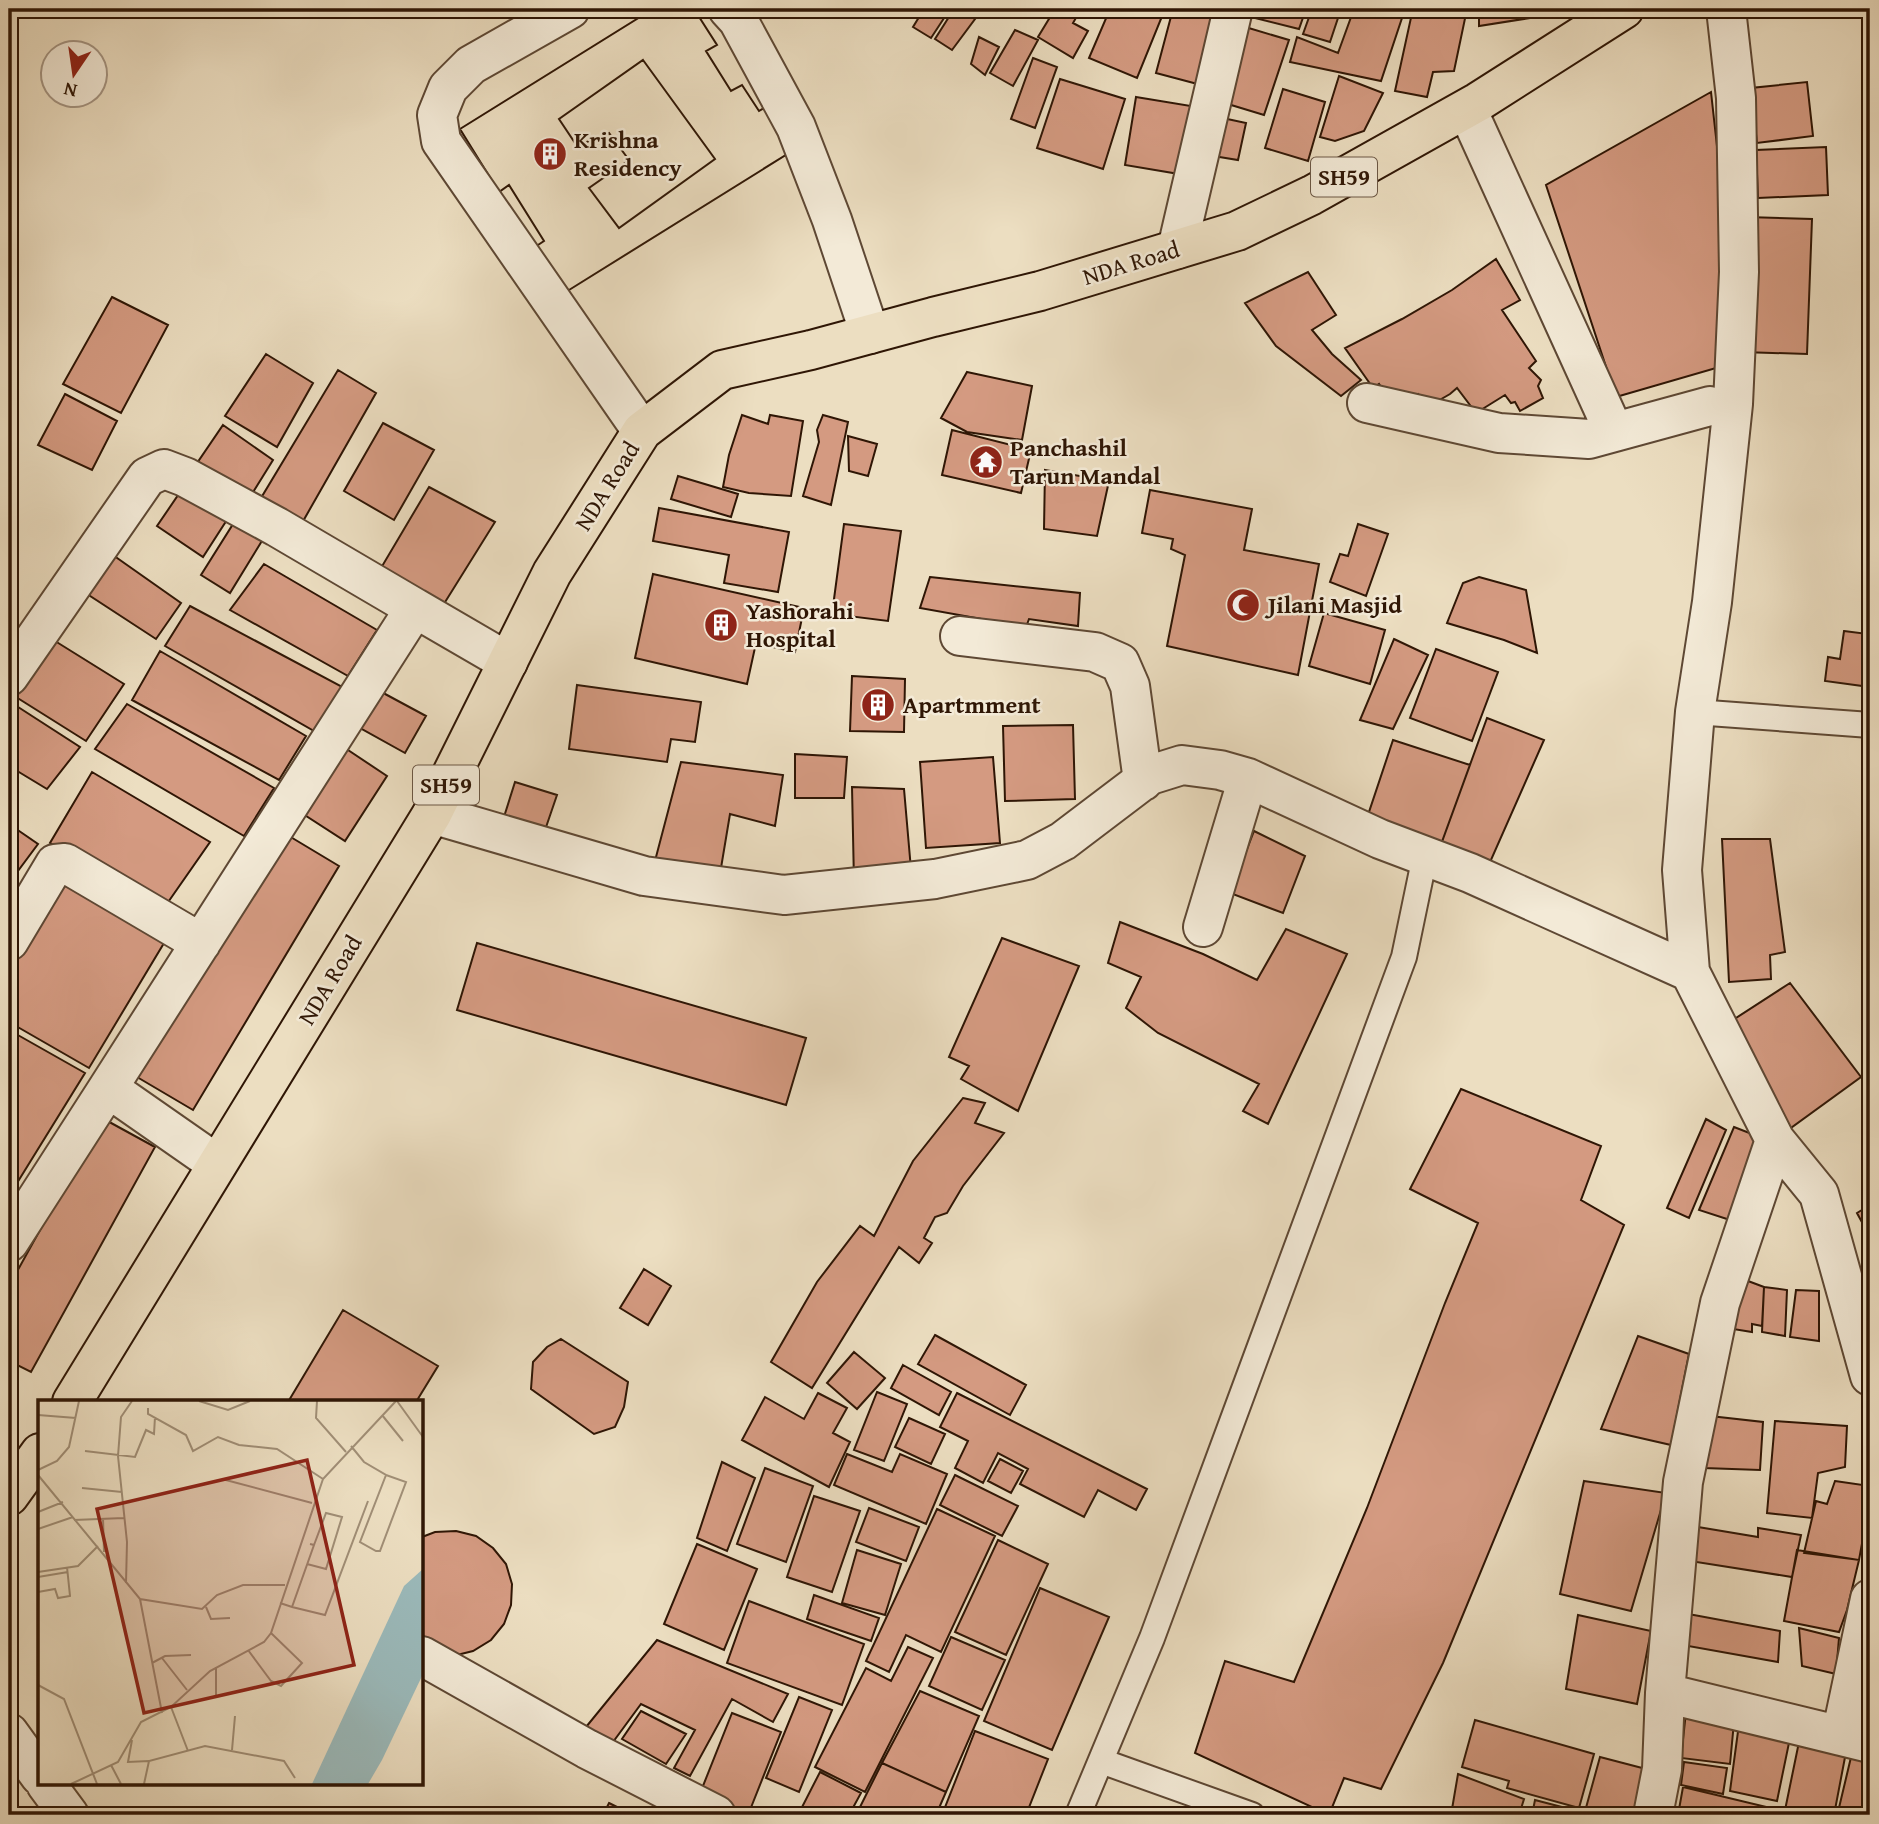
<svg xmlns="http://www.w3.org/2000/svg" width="1879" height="1824" viewBox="0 0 1879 1824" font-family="'Gentium Book Plus',serif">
<rect width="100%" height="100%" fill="#ecdec1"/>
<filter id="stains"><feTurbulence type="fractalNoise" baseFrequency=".00286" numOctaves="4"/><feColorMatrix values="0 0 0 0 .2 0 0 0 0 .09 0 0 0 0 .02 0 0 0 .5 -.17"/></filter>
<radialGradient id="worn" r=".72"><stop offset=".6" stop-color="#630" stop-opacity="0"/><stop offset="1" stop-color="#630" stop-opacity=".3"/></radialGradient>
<path fill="#d49a81" stroke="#2f1605" stroke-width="2" fill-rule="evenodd" d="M653,9H694L717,45L706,51L731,91L742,85L759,111L769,105L797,148L561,295L532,249L544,241L509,185L499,192L460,129ZM643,60L715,159L619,228L589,188L629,160L609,133L577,146L559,119Z
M653,9H694L717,45L706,51L731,91L742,85L759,111L769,105L797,148L561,295L532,249L544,241L509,185L499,192L460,129Z
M924,9H950L931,38L913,27Z
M954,9H958L975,19L952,50L935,39Z
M1055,9H1081L1073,23L1088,31L1073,58L1038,37Z
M1110,9H1165L1137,78L1089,58Z
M1173,9H1183L1222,19L1205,86L1156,73Z
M1244,9H1306L1299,29L1243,15Z
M1312,9H1341L1330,42L1303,34Z
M1354,9H1389L1404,12L1381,81L1290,62L1297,37L1338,53Z
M1429,9H1467L1454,71L1433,72L1427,97L1395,91L1412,13Z
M1479,9H1545L1530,18L1479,26Z
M1242,26L1289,40L1264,115L1218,101Z
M1015,30L1038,40L1013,86L990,73Z
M979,37L999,47L985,75L971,64Z
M1033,58L1057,67L1035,128L1011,119Z
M643,60L715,159L619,228L589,188L629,160L609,133L577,146L559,119Z
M1339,76L1383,93L1364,131L1335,141L1320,137Z
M1060,79L1125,99L1103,169L1037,148Z
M1807,82L1813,136L1757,143L1751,88Z
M1283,89L1325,102L1308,161L1265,148Z
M1711,92L1729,255L1723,366L1616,397L1546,185Z
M1136,97L1197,107L1185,175L1125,165Z
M1218,117L1246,123L1238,160L1207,155Z
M1826,147L1828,195L1758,198L1756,150Z
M1746,217L1812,219L1807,354L1742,352Z
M1496,259L1520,300L1502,310L1536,361L1529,368L1541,380L1538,386L1543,398L1520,411L1515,402L1511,403L1505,395L1476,413L1457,388L1450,394L1429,406L1418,394L1403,402L1388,398L1379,384L1373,388L1345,348L1402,319L1452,290Z
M1308,272L1336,315L1312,330L1332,354L1361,380L1341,396L1276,346L1245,303Z
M112,297L168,325L121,413L63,384Z
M266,354L313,383L277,447L225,416Z
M338,370L376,393L302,523L261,498Z
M967,372L1032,386L1022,440L967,432L941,418Z
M65,394L117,421L92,470L38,445Z
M742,415L768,424L770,415L803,421L791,496L749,493L723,487L729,455Z
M823,415L848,422L831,505L803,496L819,442L817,430Z
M383,423L434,450L394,520L344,491Z
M223,425L273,460L245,505L191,472Z
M952,430L1031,450L1021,493L942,475Z
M848,436L877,444L868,476L849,471Z
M1045,470L1109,481L1097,536L1044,529Z
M678,476L738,494L731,517L671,499Z
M187,482L232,512L203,557L157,526Z
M429,487L495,522L442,607L378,573Z
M1150,490L1252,509L1244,550L1319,564L1298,675L1167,646L1185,555L1171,549L1173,539L1142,533Z
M659,508L789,532L778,592L724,583L729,555L653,541Z
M240,513L268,531L230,593L201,575Z
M844,524L901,531L888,621L832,614Z
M1358,524L1388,534L1366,596L1330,582L1340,554L1348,556Z
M110,553L181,603L156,639L81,590Z
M264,564L377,630L348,676L230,610Z
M653,574L804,608L795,652L756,643L747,684L635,658Z
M930,577L1080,593L1078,626L1029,619L1026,627L920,608Z
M1479,577L1526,590L1537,653L1504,640L1447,623L1463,583Z
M190,606L350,691L321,735L165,646Z
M1324,613L1385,630L1370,684L1309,666Z
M1844,631L1868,634L1867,644L1870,645V687L1825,681L1828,657L1840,659Z
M1394,639L1428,655L1393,729L1360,720Z
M55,641L124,684L86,741L16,697Z
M1436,649L1498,672L1472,741L1410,718Z
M160,651L306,736L279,780L132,700Z
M852,676L905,679L904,732L850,731Z
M577,685L701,702L695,742L671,739L667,762L569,749Z
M374,688L426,716L405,753L353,724Z
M127,704L274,788L244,836L95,749Z
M15,705L80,747L47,789L9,766V715Z
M1487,718L1544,740L1487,869L1439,850Z
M1073,725L1075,799L1005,801L1003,726Z
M1393,740L1470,765L1439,850L1365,824Z
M342,746L387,776L345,841L300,812Z
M795,754L847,757L844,798H795Z
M993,757L1000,843L926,848L920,762Z
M681,762L783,775L775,826L730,814L719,880L651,876Z
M92,772L210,842L164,908L50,843Z
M515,782L557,795L544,833L503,820Z
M852,787L904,789L912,881L854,882Z
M9,824L38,844L9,883Z
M1254,831L1305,856L1283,913L1230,893Z
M284,833L339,866L193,1110L137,1077Z
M1722,839H1770L1785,952L1770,955L1771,979L1729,982Z
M69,871L170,933L89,1068L9,1022V970Z
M1120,922L1203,954L1257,980L1286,929L1347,954L1268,1124L1243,1111L1259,1084L1158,1033L1126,1008L1141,977L1108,963Z
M1002,938L1079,966L1018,1111L961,1079L969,1066L949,1057Z
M477,943L806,1038L786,1105L457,1010Z
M1790,983L1861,1077L1788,1130L1719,1029Z
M9,1030L85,1073L9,1196Z
M1461,1089L1601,1146L1581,1200L1624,1225L1443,1663L1381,1789L1344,1778L1329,1815L1195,1753L1225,1661L1294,1682L1367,1508L1445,1303L1478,1223L1410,1189Z
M963,1098L985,1103L975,1123L1004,1133L963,1186L947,1213L935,1217L924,1238L932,1243L919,1263L899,1247L812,1388L771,1362L817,1282L860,1226L874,1236L913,1161Z
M102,1118L155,1147L31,1372L9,1361V1286Z
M1706,1119L1726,1130L1689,1218L1667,1208Z
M1734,1127L1765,1139L1730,1220L1699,1210Z
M1870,1205V1237L1857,1213Z
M644,1269L671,1286L648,1325L620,1308Z
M1740,1278L1764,1287L1762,1326L1752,1324V1332L1733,1329Z
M1764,1287L1787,1290L1785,1336L1762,1332Z
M1796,1290L1819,1291V1341L1790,1337Z
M343,1310L438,1366L416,1402H288Z
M935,1335L1026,1385L1010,1415L918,1364Z
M1638,1336L1689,1354L1671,1445L1601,1429Z
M561,1339L628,1382L624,1407L615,1427L594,1434L531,1389L533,1362L547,1347Z
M854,1352L885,1378L857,1409L827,1383Z
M903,1365L951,1392L939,1415L891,1388Z
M877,1392L907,1404L884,1461L854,1450Z
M818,1393L847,1408L833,1433L850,1442L829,1487L742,1440L765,1397L804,1419Z
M957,1393L1147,1489L1136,1510L1098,1490L1084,1517L1020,1484L1028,1469L998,1453L983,1483L955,1468L968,1441L940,1427Z
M1710,1416L1763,1422L1760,1470L1704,1468Z
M909,1418L945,1434L931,1464L895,1447Z
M1775,1421L1847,1426L1845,1467L1818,1473L1812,1518L1767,1513Z
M847,1454L892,1472L900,1454L947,1474L926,1524L834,1485Z
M1000,1459L1023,1471L1011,1493L988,1481Z
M722,1462L755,1478L727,1551L697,1538Z
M765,1468L813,1486L786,1562L737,1544Z
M955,1475L1018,1506L1002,1536L940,1505Z
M1584,1481L1666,1493L1631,1611L1560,1594Z
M1835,1481L1870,1486V1500L1859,1560L1804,1553L1816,1501L1827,1504Z
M814,1496L860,1511L832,1592L787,1577Z
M869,1508L919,1527L906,1561L856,1542Z
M937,1509L995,1536L941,1652L906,1635L889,1672L866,1661Z
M1698,1527L1758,1537V1528L1801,1535L1792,1577L1690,1561Z
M456,1531L476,1536L493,1548L506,1564L512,1584L511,1605L504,1624L491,1640L473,1651L453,1656L422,1648V1537L435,1532Z
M998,1540L1048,1564L1006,1655L955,1632Z
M697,1544L757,1569L724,1650L664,1624Z
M857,1550L901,1564L885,1615L842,1603Z
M1797,1550L1859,1560L1847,1610L1839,1632L1784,1621Z
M1040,1588L1109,1617L1052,1750L984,1721Z
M814,1595L879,1618L871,1641L807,1619Z
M749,1601L864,1644L842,1705L727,1663Z
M1683,1613L1780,1631L1778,1662L1677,1644Z
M1578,1615L1651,1631L1637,1704L1566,1689Z
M1799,1628L1839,1638L1836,1674L1802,1666Z
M951,1637L1005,1660L982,1710L929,1686Z
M657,1640L788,1694L773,1722L732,1699L690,1776L674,1768L695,1730L641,1704L613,1742L586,1727Z
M908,1647L933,1658L865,1792L815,1767L866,1668L891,1681Z
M920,1691L979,1716L946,1792L882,1763Z
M799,1697L832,1710L799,1792L766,1778Z
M641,1711L686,1734L666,1764L622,1739Z
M1686,1712L1734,1722L1730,1764L1681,1758Z
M732,1713L781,1732L748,1815L699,1796Z
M1475,1720L1594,1754L1579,1808L1507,1788L1509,1781L1462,1767Z
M1739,1724L1790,1738L1777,1801L1730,1791Z
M975,1731L1048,1759L1026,1815H942Z
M1799,1742L1846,1752L1834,1815H1784Z
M1852,1753L1870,1757V1815H1850L1838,1812Z
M1600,1757L1646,1769L1634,1815H1584Z
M1684,1762L1727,1768L1723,1794L1681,1785Z
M882,1763L946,1792L936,1815H856Z
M820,1772L861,1793L849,1815H798Z
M1458,1774L1524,1799L1519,1815H1451Z
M1683,1787L1779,1810L1778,1815H1678Z
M1535,1800L1581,1812L1580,1815H1532Z
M609,1803L633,1815H603Z"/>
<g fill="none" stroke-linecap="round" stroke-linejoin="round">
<g stroke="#5e4834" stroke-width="28">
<path id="lane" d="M1695,712L1870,725
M1101,1761L1252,1815
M1078,1815L1152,1638L1404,957L1425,856"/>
</g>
<g stroke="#5e4834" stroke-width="42">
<path id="street" d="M570,9L471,65L448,88L437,115L441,141L642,431
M728,9L738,20L796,127L832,220L870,334
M1467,109L1614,432
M1177,249L1233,9
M1367,403L1499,433L1589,439L1710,406
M960,636L1095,652L1120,663L1130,686L1143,781
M9,676L147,477L164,469L185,477L277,527L415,608
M432,814L644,876L784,895L935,879L1027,860L1063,841L1150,775L1182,765L1220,770L1248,778L1380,839L1470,873L1690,972L1775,1140L1819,1194L1870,1376
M1203,927L1248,778
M9,941L55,864L65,863L201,943
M1690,972L1682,870L1695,712L1712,602L1733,404L1739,272L1736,98L1726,9
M217,1164L108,1088L415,608L508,662
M9,1242L108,1088
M422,1656L587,1749L716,1815
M1665,1693L1870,1743
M9,1733L40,1776
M1841,1736L1870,1599
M46,1784L69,1815
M1653,1815L1662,1769L1665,1693L1683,1482L1720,1303L1775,1140"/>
</g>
<g stroke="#2f1605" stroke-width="42">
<path id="primary" d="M72,1402L432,814L552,573L642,431L722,370L811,350L933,317L1040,291L1237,231L1312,195L1478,102L1624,9
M9,1496L40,1453"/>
</g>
<use href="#lane" stroke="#f3ead7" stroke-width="24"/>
<use href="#street" stroke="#f3ead7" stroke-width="38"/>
<use href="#primary" stroke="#ecdec1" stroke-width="38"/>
</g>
<defs>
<g id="building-disc" transform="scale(1.75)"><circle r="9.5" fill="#8f2418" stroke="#f3ead7"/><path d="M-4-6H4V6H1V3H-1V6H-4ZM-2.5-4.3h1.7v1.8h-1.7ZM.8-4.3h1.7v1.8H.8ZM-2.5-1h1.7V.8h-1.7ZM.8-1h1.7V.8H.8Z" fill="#fff"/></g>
<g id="temple-disc" transform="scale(1.75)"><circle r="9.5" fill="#8f2418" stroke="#f3ead7"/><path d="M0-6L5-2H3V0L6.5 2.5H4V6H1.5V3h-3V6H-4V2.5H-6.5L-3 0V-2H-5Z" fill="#fff"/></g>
<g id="mosque-disc" transform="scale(1.75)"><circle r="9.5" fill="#8f2418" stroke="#f3ead7"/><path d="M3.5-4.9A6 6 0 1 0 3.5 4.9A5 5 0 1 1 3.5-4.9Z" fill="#fff"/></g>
</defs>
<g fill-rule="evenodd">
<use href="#building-disc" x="550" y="154"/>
<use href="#temple-disc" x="986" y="462"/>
<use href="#mosque-disc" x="1243" y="605"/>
<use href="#building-disc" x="721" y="625"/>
<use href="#building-disc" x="878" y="705"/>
</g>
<g text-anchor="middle" stroke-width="5" stroke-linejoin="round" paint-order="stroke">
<g fill="#f3ead7" stroke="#6a5644" stroke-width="2">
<rect x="1311" y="157.5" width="66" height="39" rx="5"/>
<rect x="413" y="765.5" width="66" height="39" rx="5"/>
</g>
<g font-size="23" font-weight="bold" fill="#2f1605">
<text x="1344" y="185">SH59</text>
<text x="446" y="793">SH59</text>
</g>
<g font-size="24" font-weight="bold" fill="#2f1605" stroke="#f3ead7" text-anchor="start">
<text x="574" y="148">Krishna<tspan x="574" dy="28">Residency</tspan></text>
<text x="1010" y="456">Panchashil<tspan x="1010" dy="28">Tarun Mandal</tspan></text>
<text x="1268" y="613">Jilani Masjid</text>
<text x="746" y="619">Yashorahi<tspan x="746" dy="28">Hospital</tspan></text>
<text x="903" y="713">Apartmment</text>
</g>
<g font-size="24" fill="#2f1605" stroke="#f3ead7">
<text transform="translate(1131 263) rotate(-17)" y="8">NDA Road</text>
<text transform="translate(607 486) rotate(-58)" y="8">NDA Road</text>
<text transform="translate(330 980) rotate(-59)" y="8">NDA Road</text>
</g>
</g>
<g transform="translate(38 1400)">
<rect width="385" height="385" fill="#ecdec1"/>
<path d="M385,169V274L344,360L330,384H274L366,186Z" fill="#9bbabb"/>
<path fill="none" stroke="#a08e76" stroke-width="2" d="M161,1L190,10L212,1M279,1L278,18L308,52M359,1L385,37M110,8V14L148,35L155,51L180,37L201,45L239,49L285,79M0,15L38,18M344,15L365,41M313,46L326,62L348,75L322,142L338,151H342L368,82L348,75M47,51L97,57L108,30L116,34L117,17M0,70L19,61L31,47L41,1M0,75L102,199L164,209L179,195L205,185H247M184,79L274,103M44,88L84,92M0,112L25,102M65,118L66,152M36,120L86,118M0,129L35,117M269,164L288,169L304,117L288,113L276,145M0,172L40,166L60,146M0,177L30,172M88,183L89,142L80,56L83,17L94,1M0,192L17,189L20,198L32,196L29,167M102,199L124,313M242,203L254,207L276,145L272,144M168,207L173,219L192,218M254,207L287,215L330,101M210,250L233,281L243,286L264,263L233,233M124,258L149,290M114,263L127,256L153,255M178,267V296M0,285L26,299L59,384M133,307L150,351M94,340L90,362L111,361M194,350L197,316M73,365L83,384M33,384L80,362L103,322L133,307L172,271L226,242L233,233L285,79L358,1M106,384L111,361L167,346L246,361L257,378"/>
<path fill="#8f2418" fill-opacity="0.15" stroke="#8f2418" stroke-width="3.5" d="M269,60L316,265L106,313L59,109Z"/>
<rect width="385" height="385" fill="none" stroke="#2f1605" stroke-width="3.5"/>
</g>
<rect width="1879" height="1824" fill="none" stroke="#ecdec1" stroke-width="35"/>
<rect x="10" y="10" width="1858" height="1803" fill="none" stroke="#2f1605" stroke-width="3.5"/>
<rect x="18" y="18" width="1844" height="1789" fill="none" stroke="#2f1605" stroke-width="2"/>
<g transform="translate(74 74) rotate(193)"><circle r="33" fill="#f3ead7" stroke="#a59583" stroke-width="2"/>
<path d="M0-5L12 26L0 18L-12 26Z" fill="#8f2418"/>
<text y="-10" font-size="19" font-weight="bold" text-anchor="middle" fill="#2f1605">N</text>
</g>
<rect width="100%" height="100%" filter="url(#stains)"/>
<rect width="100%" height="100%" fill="url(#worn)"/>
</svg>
